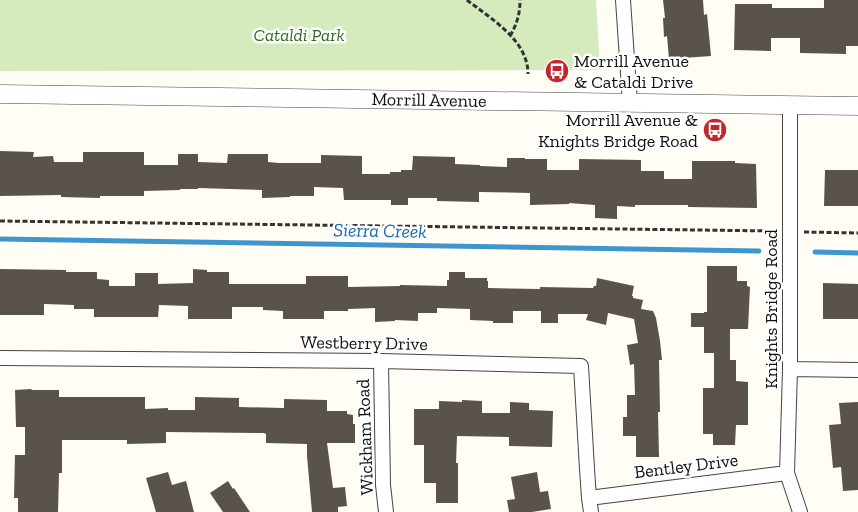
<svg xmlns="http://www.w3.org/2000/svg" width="858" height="512" viewBox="0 0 858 512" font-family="'Zilla Slab',serif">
<rect width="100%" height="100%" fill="#fffdf5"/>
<path fill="#d5ebbd" d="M0,0H596L600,70L0,71Z"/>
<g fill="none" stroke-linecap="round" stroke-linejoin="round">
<path stroke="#3f96cf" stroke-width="5" d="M0,239L759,251
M815,252L858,253"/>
</g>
<path fill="#5a524d" d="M663,0H703L704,15L707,14L711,56L669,59L667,36L664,37L663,18H665Z
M824,0H858V46H846V54L800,53V38H771V51L734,50L735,4H772V8H824Z
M0,151L34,152L33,157L53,156L54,162H83V152H144V165H178V154H198V162L227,163L228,154H268V162L279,163H321V155L362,156V174H390V172H401V170H412L413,156L455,157V164L480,165V166L507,167V158H525V159H547V170H579V159L641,160V171H664V179H692V161H735V163L756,164L757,208L688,207V205H635V207L617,206V219L595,218V205L569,203V204L530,205V193L479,192V202L437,201V198H408V205H391V200H344L343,188L314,187V196H290V197L262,198V190L198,188V189H180V190L144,191V196H100V198L61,197V195L0,196Z
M825,170H858V206H824Z
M707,266H737V281H747V286L750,287L748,329H730V360H736V381L748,382V425H736L735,445H713V434H703V388H714V353H704V327H691V313H704V312H707Z
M0,269L66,270V272H97V279L109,280V286H135V273H158V284L193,283V269L207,270V272H229V284H306V276H348V287L400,286V285L447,286V280H449V272H465V278H487V281H488V288L540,289V287L593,288L594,286H596L597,278L634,286L632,296H633V298L643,300L641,309L653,311L656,318L660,341L662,360H659L660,412H658L659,457H636V436H623V417H627V395H635L634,364L630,365L627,345L638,343L634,319L608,313L606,325L586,320L588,314H558V323H541V311H513V323H493V321L470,320V309L437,308V313H418V321L395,320V321L375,322V308L348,309V311H324V319H283V311L263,310V307H232V319H188V306L159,305L158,317H94V309H74V305L44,304V315H0Z
M823,283L858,284V319H823Z
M31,389L32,390H59V397H145V409L168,408V410H195V397L239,398V407L284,408V399L327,400V411H347V414L353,415V424H355V443H327L333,488L345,487L347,506L338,507V512H312L307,456V444L266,443V434L264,433L166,432V443L127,444V440H62V473H59L58,512H18V498H14L15,455H25V427H16L15,390Z
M462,400L482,401V413H510V402L529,403V410L553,411L552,447L509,446V437L457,436L456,463H458V503H436V483H424V445H414V409H439V401L462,402Z
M858,402V490L843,491L841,467L833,468L829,425L841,424L839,403Z
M168,472L172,485L186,481L194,512H156L146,478Z
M537,472L540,492L548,491L551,509L532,512H509L507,500L515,499L511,477Z
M228,481L233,489L234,488L250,512H223L210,493Z"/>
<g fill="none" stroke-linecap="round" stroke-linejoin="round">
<g stroke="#444" stroke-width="16">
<path id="minor" d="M623,0L630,103
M790,104V369L787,473L800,512
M0,358L381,361L581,366L587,469L589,498L591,512
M381,361L383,485L386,512
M790,369L858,370
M589,498L787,473"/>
</g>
<g stroke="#444" stroke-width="19">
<path id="tertiary" d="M0,94L858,106"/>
</g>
<path stroke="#333" stroke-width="3" stroke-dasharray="5 2.5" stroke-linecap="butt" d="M467,0C491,19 528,40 528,74
M510,36C517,24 520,14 520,0
M0,221L775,231
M804,232L858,233"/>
<use href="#minor" stroke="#fff" stroke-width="14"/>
<use href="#tertiary" stroke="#fff" stroke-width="18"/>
</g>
<defs>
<g id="bus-disc" transform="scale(1.25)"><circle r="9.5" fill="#c4262e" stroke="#fff"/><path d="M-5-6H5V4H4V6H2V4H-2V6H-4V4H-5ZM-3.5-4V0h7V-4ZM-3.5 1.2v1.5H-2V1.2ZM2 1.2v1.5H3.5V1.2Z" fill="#fff"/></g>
</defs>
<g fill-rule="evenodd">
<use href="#bus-disc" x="557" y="71"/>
<use href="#bus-disc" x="715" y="130"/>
</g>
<g text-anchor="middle" stroke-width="5" stroke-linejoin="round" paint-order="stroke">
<g font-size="18" font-style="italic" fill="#2f6b1f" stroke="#fff">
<text x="299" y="41">Cataldi Park</text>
</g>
<g font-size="18" fill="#111" stroke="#fff" text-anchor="start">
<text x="574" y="67">Morrill Avenue<tspan x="574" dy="21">&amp; Cataldi Drive</tspan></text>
<text x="698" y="126" text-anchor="end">Morrill Avenue &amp;<tspan x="698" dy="21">Knights Bridge Road</tspan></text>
</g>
<g font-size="18" fill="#111" stroke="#fff">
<text transform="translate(429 100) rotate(1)" y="6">Morrill Avenue</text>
<text transform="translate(771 309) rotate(-90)" y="6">Knights Bridge Road</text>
<text transform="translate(364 343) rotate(1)" y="6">Westberry Drive</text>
<text transform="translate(365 437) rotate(-92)" y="6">Wickham Road</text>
<text transform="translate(686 466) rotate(-7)" y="6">Bentley Drive</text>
</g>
<g font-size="19" font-style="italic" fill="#1768a6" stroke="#fff">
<text transform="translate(380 230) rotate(1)" y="7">Sierra Creek</text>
</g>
</g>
</svg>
